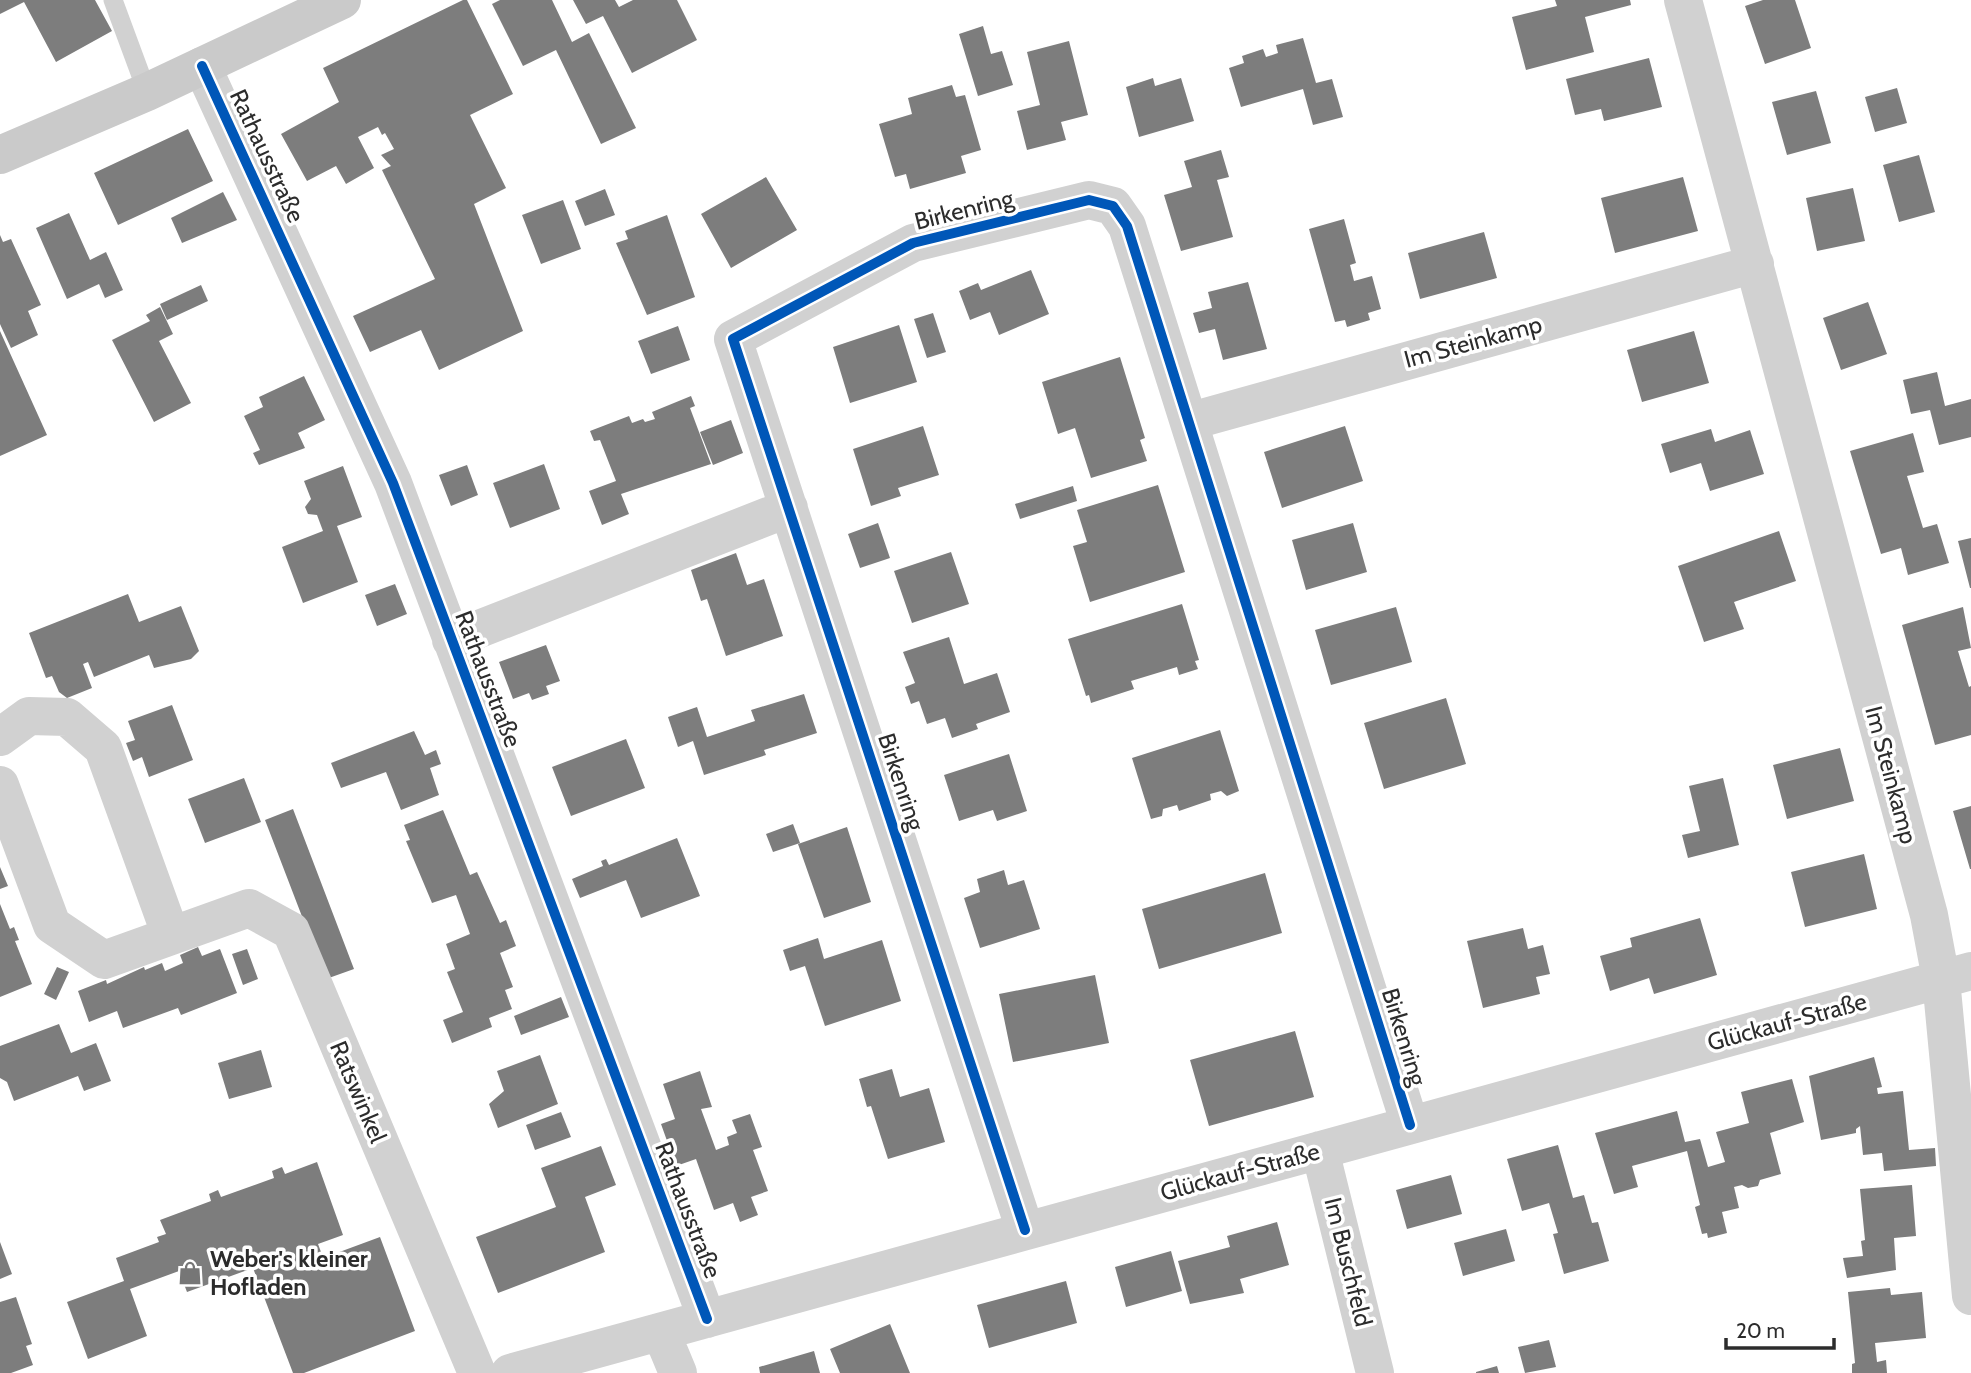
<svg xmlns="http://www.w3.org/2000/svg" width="1971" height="1373" viewBox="0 0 1971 1373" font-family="Cabin,sans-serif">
<rect width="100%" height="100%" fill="#fff"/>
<path fill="#7d7d7d" d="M0,0H95L112,31L56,62L24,2L0,14Z
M463,0H467L513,94L470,115L506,188L474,204L523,331L439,370L421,330L370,352L353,316L435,279L382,170L391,166L381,155L394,149L385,133L382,135L378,127L358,137L374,168L346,184L336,166L307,181L281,134L339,102L323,68Z
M500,0H552L572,42L589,33L636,128L601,144L556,50L523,66L492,4Z
M573,0H615L619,7L633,0H677L697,40L632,73L603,16L586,24Z
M1555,0H1630L1631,5L1585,17L1594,52L1526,70L1512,17L1557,6Z
M1763,0H1795L1811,48L1765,64L1745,6Z
M983,26L991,54L1002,51L1013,85L978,96L959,34Z
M1303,38L1316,83L1332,79L1343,117L1313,125L1303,89L1241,107L1229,68L1244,63L1242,56L1263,49L1266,57L1278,53L1276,45Z
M1069,41L1088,115L1061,122L1066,140L1027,150L1017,111L1040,105L1027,52Z
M1649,58L1662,107L1604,121L1601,109L1575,115L1566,79Z
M1153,78L1155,86L1181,78L1194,121L1139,137L1126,87Z
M952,85L956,97L965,95L981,150L961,156L966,173L910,189L906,174L895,177L879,124L912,114L908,98Z
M1897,88L1907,123L1875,132L1865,97Z
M1816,91L1831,143L1787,155L1772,102Z
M188,129L213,181L118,225L94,173Z
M1221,150L1229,177L1217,180L1233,237L1181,251L1164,195L1192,187L1184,161Z
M1919,155L1935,212L1899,222L1883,165Z
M766,177L797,230L731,268L701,214Z
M1683,177L1698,231L1615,253L1601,198Z
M1853,188L1865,241L1817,251L1806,198Z
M605,189L615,215L585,226L575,201Z
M223,192L237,220L182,243L171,218Z
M563,200L581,249L541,264L522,215Z
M69,213L90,260L106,252L123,290L105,298L99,284L67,299L36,228Z
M667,215L695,297L647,315L616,243L628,239L625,231Z
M1344,219L1356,263L1350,265L1354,281L1372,276L1381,309L1368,313L1370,320L1347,327L1345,320L1335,322L1309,229Z
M1484,232L1497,278L1420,299L1408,253Z
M0,235L3,242L11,239L41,305L28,311L38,335L11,348L0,324Z
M1031,270L1049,314L999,335L990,312L970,320L959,291L978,283L981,290Z
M1248,282L1267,349L1223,360L1215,329L1199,333L1193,313L1212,308L1208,292Z
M201,285L208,301L167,320L160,304Z
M1868,302L1887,354L1841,370L1823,318Z
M160,307L173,334L159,341L191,403L154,422L112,340L150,321L146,315Z
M933,313L946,352L927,358L914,319Z
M899,325L917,382L850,403L833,347Z
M678,326L690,360L651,374L638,341Z
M0,331L47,435L0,456Z
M1694,331L1709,383L1642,402L1627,350Z
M1120,357L1145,438L1140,440L1147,461L1091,478L1075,428L1058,434L1042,382Z
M1937,372L1945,406L1971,399V437L1939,445L1930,410L1911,414L1903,380Z
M304,376L325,420L298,433L305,448L259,465L253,453L260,450L244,416L263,407L259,397Z
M691,396L695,406L690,408L711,464L621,494L629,514L602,525L589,491L616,481L600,440L594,441L590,431L629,416L632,423L643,419L645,422L655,419L652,412Z
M731,420L743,453L713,465L700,432Z
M923,426L939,475L898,488L901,496L871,506L853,449Z
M1345,426L1363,481L1282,508L1264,452Z
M1711,429L1715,442L1750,430L1764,474L1710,491L1701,463L1670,473L1661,444Z
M1913,433L1924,472L1907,476L1923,528L1937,524L1949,563L1908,575L1901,548L1881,554L1850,451Z
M544,464L560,509L510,528L493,483Z
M467,465L478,495L451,506L439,475Z
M343,466L362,517L337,526L358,582L303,603L282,547L323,531L317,515L308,514L305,507L311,499L304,481Z
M1158,485L1185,572L1090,602L1073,546L1087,542L1077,510Z
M1073,486L1077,501L1020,519L1015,504Z
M878,523L890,558L860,568L848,534Z
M1353,523L1367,572L1306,590L1292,540Z
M1779,531L1796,581L1734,602L1744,629L1704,642L1678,566Z
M1971,538V588H1970L1958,541Z
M951,552L969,604L912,623L894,571Z
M736,553L747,585L764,579L783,636L726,656L707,599L701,601L691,570Z
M395,584L407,614L377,626L365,595Z
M128,594L139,622L181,606L199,651L191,659L154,668L149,655L94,677L88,662L83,664L92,688L67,698L59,692L52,676L46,678L29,633Z
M1182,604L1199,660L1195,661L1198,669L1179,675L1177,667L1131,681L1134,689L1091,703L1089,695L1086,696L1068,639Z
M1396,607L1412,662L1331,685L1315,630Z
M1963,607L1971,648L1958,651L1969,687L1971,686V735L1935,745L1902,625Z
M949,637L964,684L997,673L1010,712L976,724L978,729L952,738L945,718L927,724L919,701L911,704L905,687L915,683L903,652Z
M546,645L560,681L546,686L549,694L532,700L529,693L513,699L499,662Z
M804,694L817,733L764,750L766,755L704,775L693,741L678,747L668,717L697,707L707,737L755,721L751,710Z
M1446,698L1466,764L1384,789L1364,723Z
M172,705L193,760L149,777L142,757L133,761L126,743L135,740L128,721Z
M1220,730L1239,791L1227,796L1221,791L1210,794L1211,800L1179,811L1177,805L1163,809L1162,816L1151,819L1132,758Z
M414,731L425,755L436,750L441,764L430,768L439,795L401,810L386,772L341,788L331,763Z
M626,739L645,788L571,816L552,767Z
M1840,748L1854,801L1787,819L1773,765Z
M1009,754L1027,811L997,821L993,810L959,821L944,775Z
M244,778L261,822L205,843L188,799Z
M1723,778L1739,845L1688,858L1682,835L1700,831L1689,786Z
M1971,806V869H1970L1953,811Z
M293,809L354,969L326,979L265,820Z
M443,810L470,875L477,872L500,923L506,920L516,946L500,953L513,987L505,990L512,1009L489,1018L492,1027L452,1043L443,1020L463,1012L447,972L455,969L446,944L470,934L456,895L432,903L406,841L410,840L404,825Z
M793,824L800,843L773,852L766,834Z
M847,827L871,902L824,918L798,844Z
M677,838L700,896L641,918L626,880L580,898L572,879L603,866L601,861L606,859L609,865Z
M1864,854L1877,909L1805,927L1791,872Z
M0,867L8,886L0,889Z
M1004,870L1008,885L1024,880L1040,929L980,948L964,898L980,892L977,879Z
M1265,873L1282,933L1159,969L1142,909Z
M0,904L10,929L14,927L19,940L15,941L32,984L0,997Z
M1700,918L1717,975L1654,994L1649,978L1610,991L1600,956L1632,947L1630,938Z
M1523,928L1528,949L1543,945L1550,974L1536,977L1540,994L1483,1008L1467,941Z
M818,938L824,959L882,940L901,1001L825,1026L805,966L790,971L783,950Z
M198,947L202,956L220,949L237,993L181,1015L178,1008L123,1028L117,1011L89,1022L78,991L106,980L107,984L144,967L145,970L162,963L165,971L183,963L180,955Z
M247,949L258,979L243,985L232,954Z
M57,967L69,972L56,1000L44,994Z
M1095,975L1109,1043L1013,1062L999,994Z
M561,997L569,1017L521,1035L514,1016Z
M59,1024L71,1053L96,1043L111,1081L84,1091L78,1076L14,1101L7,1082L0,1078V1046Z
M1295,1031L1314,1097L1209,1126L1190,1060Z
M261,1050L272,1087L229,1099L218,1063Z
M540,1055L558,1104L498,1128L489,1104L504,1091L497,1071Z
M1874,1057L1882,1087L1877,1088L1878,1094L1903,1091L1909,1150L1935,1148L1936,1166L1884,1171L1882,1153L1863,1155L1860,1126L1856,1129V1133L1821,1140L1809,1076Z
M892,1069L900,1097L929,1088L945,1142L888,1159L871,1106L867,1107L859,1079Z
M700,1071L712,1107L701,1109L716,1150L729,1145L727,1137L737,1133L732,1120L750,1114L762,1147L753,1150L768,1191L751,1197L758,1215L740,1222L733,1203L714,1210L696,1159L676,1166L661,1124L675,1119L663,1084Z
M1792,1079L1804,1122L1770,1133L1781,1174L1760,1180L1758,1186L1748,1188L1742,1185L1734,1187L1739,1208L1722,1212L1727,1233L1708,1238L1707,1233L1702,1234L1695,1207L1700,1205L1687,1151L1632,1166L1638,1187L1614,1194L1595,1133L1677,1111L1685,1142L1700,1139L1708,1167L1725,1162L1716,1132L1749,1123L1741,1092Z
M561,1112L571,1137L535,1150L526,1125Z
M1558,1145L1573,1198L1584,1195L1592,1223L1598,1222L1609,1261L1564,1274L1553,1234L1558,1233L1549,1203L1522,1211L1507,1159Z
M601,1146L616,1185L585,1197L605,1252L498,1293L476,1237L556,1207L541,1168Z
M317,1162L343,1235L318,1244L327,1268L338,1265L334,1254L380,1237L415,1331L304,1373H293L253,1268L187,1292L179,1271L130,1289L147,1336L88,1359L67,1302L124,1281L116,1258L159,1242L157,1237L166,1234L160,1220L211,1201L209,1194L218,1190L221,1197L274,1178L272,1171L282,1167L285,1174Z
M1451,1175L1462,1214L1407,1229L1396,1190Z
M1912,1185L1916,1236L1894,1238L1896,1270L1847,1278L1843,1258L1863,1256L1861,1241L1865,1240L1860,1189Z
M1277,1222L1289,1265L1240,1279L1244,1293L1190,1304L1178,1261L1230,1247L1227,1236Z
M1506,1229L1515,1261L1463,1276L1454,1243Z
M0,1242L12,1274L0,1279Z
M1171,1251L1182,1291L1126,1307L1115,1267Z
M1066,1281L1077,1323L989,1348L977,1305Z
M1890,1288L1891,1295L1922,1292L1926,1338L1875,1343L1877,1362L1886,1360L1887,1373H1852V1364L1855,1363L1848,1292Z
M16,1297L32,1344L26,1346L33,1365L11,1373H0V1302Z
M890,1324L910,1373H840L830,1349Z
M1549,1340L1556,1367L1525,1373L1518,1347Z
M814,1351L820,1373H760L759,1367Z
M1497,1366L1499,1373H1476V1372Z"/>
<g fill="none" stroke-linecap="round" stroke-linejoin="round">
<path stroke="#d1d1d1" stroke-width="19" d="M113,0L147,92"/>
<path stroke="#d1d1d1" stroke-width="38" d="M1683,0L1929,915L1941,979L1971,1296
M202,66L393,483L707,1319
M1191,421L1755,264
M451,640L789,508
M0,737L29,716L67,717L103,748L171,936
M0,785L52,925L104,960L249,908L291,931L477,1373
M1320,1150L1375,1373
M1025,1230L733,339L913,243L1089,200L1113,206L1127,226L1410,1125
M661,1332L678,1373
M510,1373L1971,971"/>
<path stroke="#cacaca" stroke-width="38" d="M0,155L147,92L342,0"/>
<g stroke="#fff" stroke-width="15">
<path id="cycleway" d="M202,66L393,483L707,1319
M1025,1230L733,339L913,243L1089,200L1113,206L1127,226L1410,1125"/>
</g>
<use href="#cycleway" stroke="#0057b8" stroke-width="10"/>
</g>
<defs>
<g id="shop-bare" transform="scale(1.89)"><path d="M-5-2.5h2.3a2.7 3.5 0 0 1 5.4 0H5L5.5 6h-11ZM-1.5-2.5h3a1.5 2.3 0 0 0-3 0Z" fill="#767676" stroke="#fff" stroke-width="2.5" paint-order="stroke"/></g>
</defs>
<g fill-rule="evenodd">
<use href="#shop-bare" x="190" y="1273"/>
</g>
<g text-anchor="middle" stroke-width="7" stroke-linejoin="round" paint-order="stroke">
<g font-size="24" fill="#2c2c2c" stroke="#fff">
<text transform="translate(267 156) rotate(65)" y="8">Rathausstraße</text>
<text transform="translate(964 210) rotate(-14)" y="8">Birkenring</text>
<text transform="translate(1473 342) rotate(-15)" y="8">Im Steinkamp</text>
<text transform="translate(488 679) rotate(69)" y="8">Rathausstraße</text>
<text transform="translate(1891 775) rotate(75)" y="8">Im Steinkamp</text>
<text transform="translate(901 782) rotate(72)" y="8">Birkenring</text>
<text transform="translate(1787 1022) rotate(-15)" y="8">Glückauf-Straße</text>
<text transform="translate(1404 1037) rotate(73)" y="8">Birkenring</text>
<text transform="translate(358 1092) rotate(67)" y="8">Ratswinkel</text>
<text transform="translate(1240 1172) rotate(-15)" y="8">Glückauf-Straße</text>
<text transform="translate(688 1210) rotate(69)" y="8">Rathausstraße</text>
<text transform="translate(1348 1262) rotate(76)" y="8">Im Buschfeld</text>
</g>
<g font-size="24" font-weight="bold" fill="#2c2c2c" stroke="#fff" text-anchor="start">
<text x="210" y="1267">Weber's kleiner<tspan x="210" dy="28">Hofladen</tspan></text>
</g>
</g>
<path d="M1726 1338v10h108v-10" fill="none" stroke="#2c2c2c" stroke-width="3.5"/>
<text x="1736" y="1338" font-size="21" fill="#2c2c2c" stroke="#ffffff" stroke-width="5" paint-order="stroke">20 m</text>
</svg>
